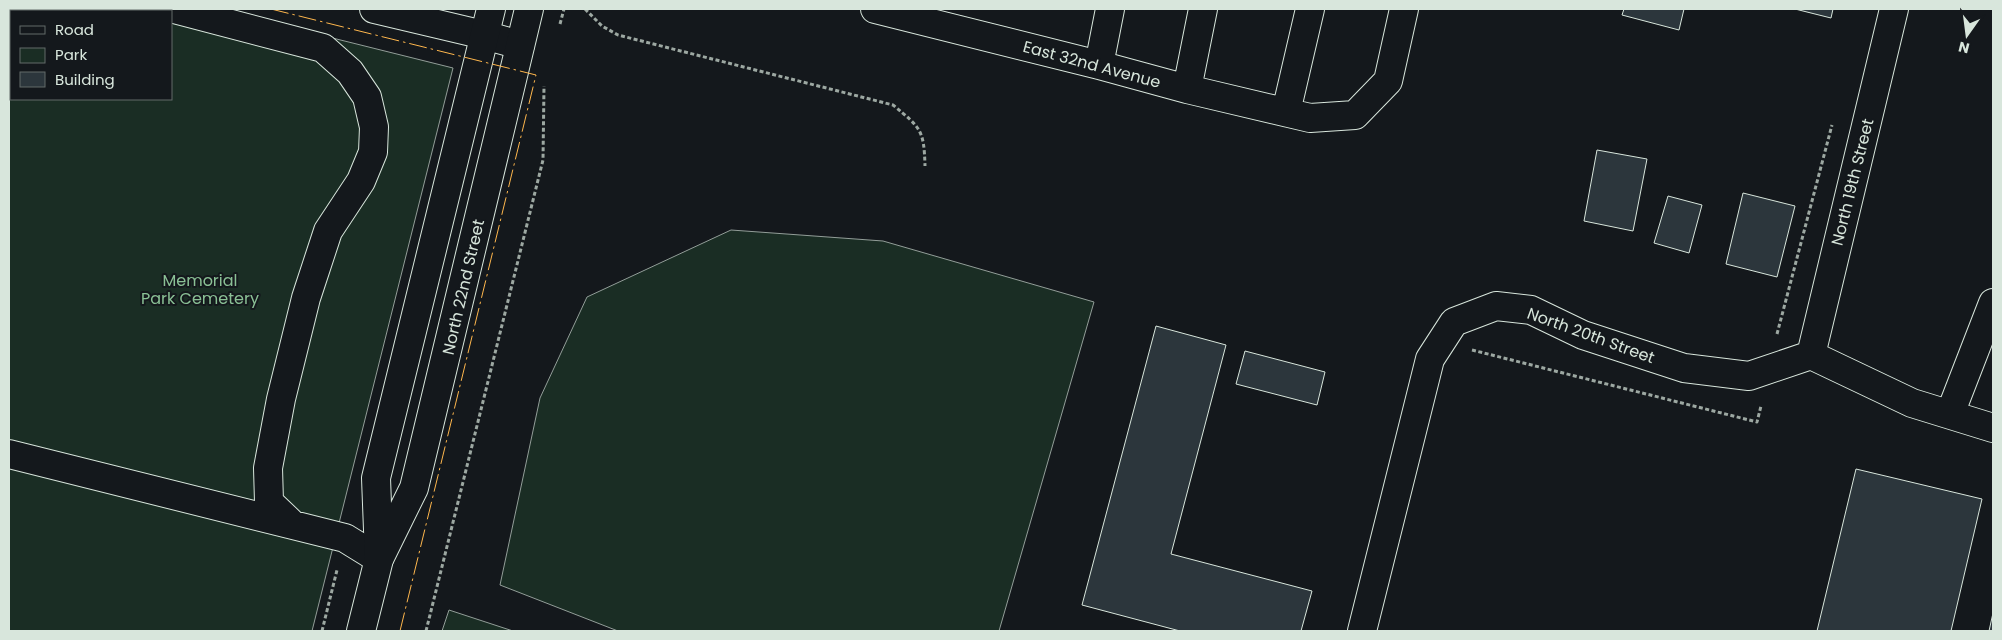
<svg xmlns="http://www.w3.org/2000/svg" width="2002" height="640" viewBox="0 0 2002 640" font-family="Poppins,sans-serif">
<rect width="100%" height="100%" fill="#14181c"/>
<path fill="#1a2d24" stroke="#939e99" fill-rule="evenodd" d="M9,9H216L453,68L312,631H9ZM11,11H171V99H11Z
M731,230L883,241L1094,302L999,631H618L500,585L540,398L587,297Z
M449,610L513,631H442Z"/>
<path fill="#2c363c" stroke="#d8e6dc" d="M1624,9H1684L1679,30L1622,15Z
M1795,9H1833L1831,18Z
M1597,150L1647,159L1633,231L1584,221Z
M1743,193L1795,206L1777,277L1726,264Z
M1668,196L1702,205L1689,253L1654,243Z
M1156,326L1226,345L1171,554L1312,591L1301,631H1180L1082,605Z
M1245,351L1325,372L1317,405L1236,384Z
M1856,469L1982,499L1951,631H1817Z
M1993,613V631H1989Z"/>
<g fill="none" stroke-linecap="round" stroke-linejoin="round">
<g stroke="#d8e6dc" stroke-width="30">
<path id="minor" d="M174,9L323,48L350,72L367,97L374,127L373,152L361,181L328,231L306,298L281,399L268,468L269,502L292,524
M374,9L484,35L520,45
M875,9L1099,65L1187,89L1310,118L1355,115L1388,81L1404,9
M1099,65L1110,9
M1187,89L1203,9
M1286,112L1310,9
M1811,355L1894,9
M1811,355L1912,403L1993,428
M1950,414L1993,303
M9,454L345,538L379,559
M1362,631L1430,359L1454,322L1496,306L1531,310L1583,335L1684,368L1749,376L1811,355"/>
</g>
<g stroke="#d8e6dc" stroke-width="30">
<path id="major" d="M379,556L376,478L491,9
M361,631L379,559L414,488L529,9"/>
</g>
<path stroke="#9da8a2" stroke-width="3" stroke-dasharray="4 2.5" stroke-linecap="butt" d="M585,9L602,26L618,35L893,105C921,128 924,130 925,166
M560,24L564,9
M1777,334L1832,125
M1472,350L1757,422L1761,406
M322,631L337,570
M426,631L543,160L544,86"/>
<use href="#minor" stroke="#14181c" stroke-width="28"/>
<use href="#major" stroke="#14181c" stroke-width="28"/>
<path stroke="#ffb74d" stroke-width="1" stroke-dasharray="18 4 2.5 4" stroke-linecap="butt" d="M271,9L536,75L400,631"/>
</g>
<g text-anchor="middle" stroke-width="4" stroke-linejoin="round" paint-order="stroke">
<g font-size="16" fill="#d8e6dc" stroke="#14181c">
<text transform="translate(1092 64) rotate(15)" y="6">East 32nd Avenue</text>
<text transform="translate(1852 182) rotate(-76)" y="6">North 19th Street</text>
<text transform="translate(463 287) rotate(-77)" y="6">North 22nd Street</text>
<text transform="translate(1591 335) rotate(20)" y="6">North 20th Street</text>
</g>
<g font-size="16" fill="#8ac095" stroke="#14181c">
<text x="200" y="286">Memorial<tspan x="200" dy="18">Park Cemetery</tspan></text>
</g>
</g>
<rect width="2002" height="640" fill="none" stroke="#d8e6dc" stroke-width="20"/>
<rect x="10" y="10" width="162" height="90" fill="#14181c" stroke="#626a69"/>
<rect x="20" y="26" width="25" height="8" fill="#14181c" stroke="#626a69"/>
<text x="55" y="35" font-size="15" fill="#d8e6dc">Road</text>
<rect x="20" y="48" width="25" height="15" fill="#1a2d24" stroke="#626a69"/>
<text x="55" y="60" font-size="15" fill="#d8e6dc">Park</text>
<rect x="20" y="72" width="25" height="15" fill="#2c363c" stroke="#626a69"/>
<text x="55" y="85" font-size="15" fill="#d8e6dc">Building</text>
<g transform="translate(1967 35) rotate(194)" stroke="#14181c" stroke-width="4" paint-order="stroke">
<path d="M0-4L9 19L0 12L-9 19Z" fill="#d8e6dc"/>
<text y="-8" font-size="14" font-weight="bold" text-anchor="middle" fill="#d8e6dc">N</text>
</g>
</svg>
